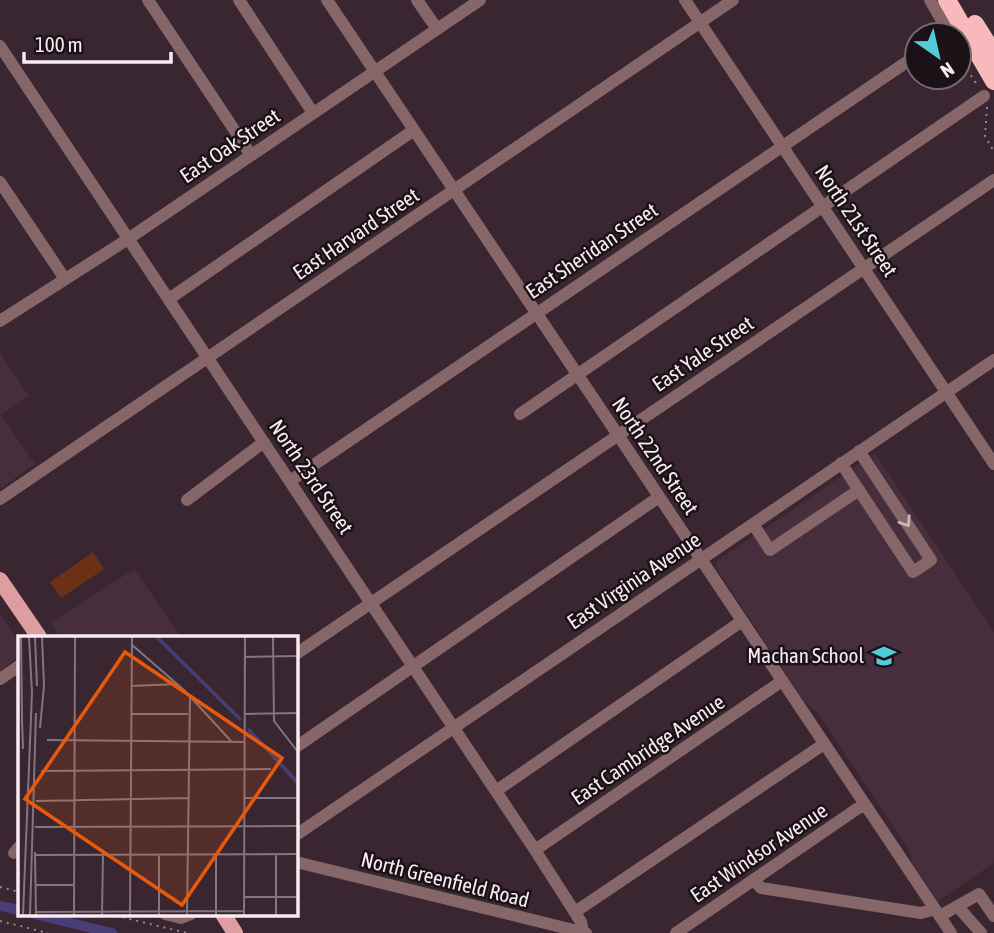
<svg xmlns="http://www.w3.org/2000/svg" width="994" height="933" viewBox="0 0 994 933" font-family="'Asap Condensed',sans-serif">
<rect width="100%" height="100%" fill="#392630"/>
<path fill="#472e3c" d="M0,353L29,396L1,415L35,464L0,489Z
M875,453L994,632V863L938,901L913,864L909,850L817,712L805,703L715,566L717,561Z
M134,569L181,637H60L51,623Z
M0,614L19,642V656L0,671Z"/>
<path fill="#6a3117" d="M93,552L104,569L61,598L50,582Z"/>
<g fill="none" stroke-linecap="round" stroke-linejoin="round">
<path stroke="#483e75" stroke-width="10" d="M0,906L19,910
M34,914L112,933"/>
<path stroke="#96868e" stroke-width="2" stroke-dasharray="2 5" stroke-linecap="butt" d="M959,58L978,86
M987,107L985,136L994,152
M0,887L19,892
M109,914L187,933
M0,921L48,933"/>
<path stroke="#866668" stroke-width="12" d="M148,0L251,155
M239,0L313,113
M327,0L951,933
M417,0L437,29
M685,0L994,464
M930,0L945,26L943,35
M0,46L535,850L581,922L583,932
M0,182L65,279
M169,299L414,130
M0,321L128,239L480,0
M520,414L984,96
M841,463L913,572L931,560L859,451
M290,481L917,55
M0,499L733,0
M187,500L264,442
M753,524L770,550L859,490
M296,654L994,180
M0,679L19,666
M296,747L659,497
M496,791L742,621
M296,835L994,360
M535,850L782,681
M14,853L19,847
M296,862L586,933
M754,880L761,888L921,913L935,909
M959,908L981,933
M575,912L824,744
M165,914L181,918L191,914
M940,916L979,894L994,916
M676,933L864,804"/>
<path stroke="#de9ea1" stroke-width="16" d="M0,580L39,637
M223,914L235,933"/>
<path stroke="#f7b9bc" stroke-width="18" d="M947,0L994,81
M975,24L994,54"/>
</g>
<defs><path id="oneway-chevron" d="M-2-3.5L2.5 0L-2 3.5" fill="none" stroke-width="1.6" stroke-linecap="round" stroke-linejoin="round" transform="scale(1.75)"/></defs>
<use stroke="#cab6ba" href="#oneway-chevron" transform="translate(906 522) rotate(57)"/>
<defs>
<g id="school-bare" transform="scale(1.89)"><path d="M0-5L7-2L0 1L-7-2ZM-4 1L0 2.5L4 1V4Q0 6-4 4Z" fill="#52cbd9" stroke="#1b1217" stroke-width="2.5" paint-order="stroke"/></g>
</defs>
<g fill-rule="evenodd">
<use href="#school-bare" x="884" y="656"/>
</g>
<g text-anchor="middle" stroke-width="5" stroke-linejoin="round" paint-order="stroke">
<g font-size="21" fill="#f8ebf1" stroke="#1b1217">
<text transform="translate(230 146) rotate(-34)" y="7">East Oak Street</text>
<text transform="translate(856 221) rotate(56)" y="7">North 21st Street</text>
<text transform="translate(356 234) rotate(-34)" y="7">East Harvard Street</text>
<text transform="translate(592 251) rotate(-34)" y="7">East Sheridan Street</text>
<text transform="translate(703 354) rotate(-34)" y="7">East Yale Street</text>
<text transform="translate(655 456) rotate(56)" y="7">North 22nd Street</text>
<text transform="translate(311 477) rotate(56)" y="7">North 23rd Street</text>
<text transform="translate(634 581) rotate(-34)" y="7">East Virginia Avenue</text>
<text transform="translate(648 750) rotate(-34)" y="7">East Cambridge Avenue</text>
<text transform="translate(759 853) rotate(-34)" y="7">East Windsor Avenue</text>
<text transform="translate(445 880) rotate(14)" y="7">North Greenfield Road</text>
</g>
<g font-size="21" fill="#f8ebf1" stroke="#1b1217" text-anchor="end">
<text x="864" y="663">Machan School</text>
</g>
</g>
<g transform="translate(18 636)">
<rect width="280" height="280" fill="#392630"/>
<path fill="none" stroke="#483e75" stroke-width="3.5" d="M139,1L223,84M230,93L280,147"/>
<path fill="none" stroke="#85757d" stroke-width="2" d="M3,1L4,84M17,1L19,50M24,1L26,50M255,1L256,85L280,116M113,8L167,55L213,105M227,21L280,20M113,50L160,48M113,78H170M226,78L280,77M4,84L5,113M22,92L26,50M29,104L226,106M23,135L253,133M226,162H280M18,165L170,162M17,191L280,190M17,216L18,279M198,218V279M18,219L280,218M18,249H55M226,261H280M18,276L226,275M5,279L14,57L11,1M12,279L18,77M56,279L57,1M84,279L85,218M112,279L114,1M141,279V218M169,279L172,60M226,279L227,1M258,279V218"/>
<path fill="#e8590c" fill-opacity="0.15" stroke="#e8590c" stroke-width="3.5" d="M107,16L264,122L164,269L7,163Z"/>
<rect width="280" height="280" fill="none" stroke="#f8ebf1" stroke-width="3.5"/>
</g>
<g transform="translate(938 56) rotate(146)"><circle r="33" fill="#1b1217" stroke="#73696e" stroke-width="2"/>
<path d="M0-5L12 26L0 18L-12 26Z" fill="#52cbd9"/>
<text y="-10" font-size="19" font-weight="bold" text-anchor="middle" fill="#f8ebf1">N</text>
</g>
<path d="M24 52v10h147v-10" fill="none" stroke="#f8ebf1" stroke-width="3.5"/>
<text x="35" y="52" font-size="21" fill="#f8ebf1" stroke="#1b1217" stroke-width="5" paint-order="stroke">100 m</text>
</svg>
